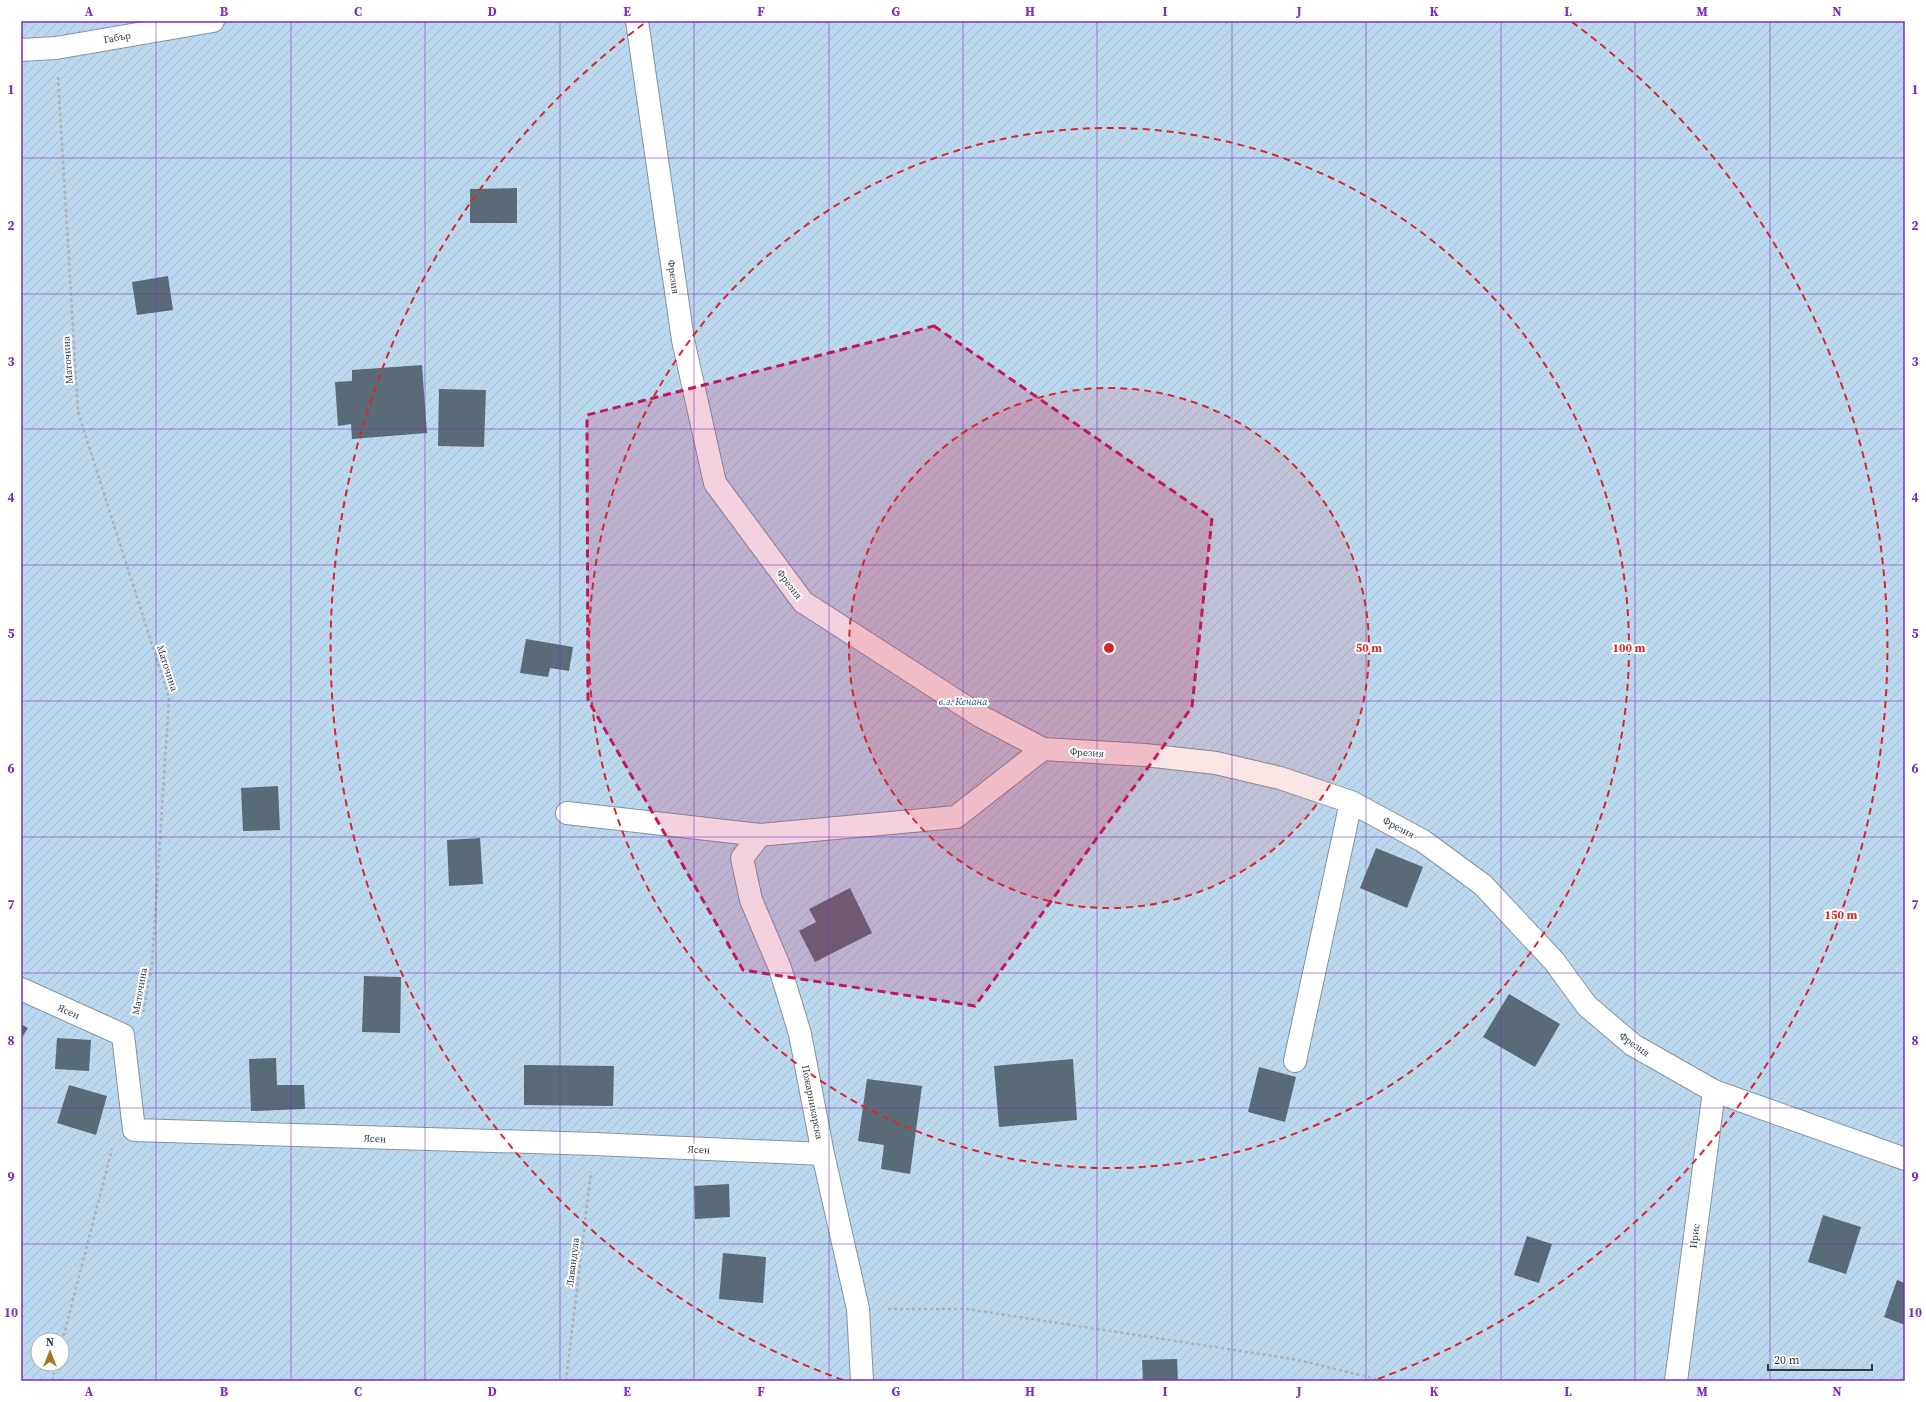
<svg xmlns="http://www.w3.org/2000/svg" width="1926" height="1402" viewBox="0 0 1926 1402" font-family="'Source Serif 4',serif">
<defs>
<pattern id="garden-furrows" width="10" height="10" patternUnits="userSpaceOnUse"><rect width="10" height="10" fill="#bcd8ee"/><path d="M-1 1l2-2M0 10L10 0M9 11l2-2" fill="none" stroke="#a2bacd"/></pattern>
</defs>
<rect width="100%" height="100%" fill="#f5f9fc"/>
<path fill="url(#garden-furrows)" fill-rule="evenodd" d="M21,21H1905V1381H21ZM38,1340H62V1364H38Z"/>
<path fill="#5a6b78" d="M517,188V223H470V189Z
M168,276L173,310L137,315L132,282Z
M422,365L427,433L352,439L351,424L338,426L335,382L352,381V370Z
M439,389L486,390L484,447L438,446Z
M526,639L573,647L569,671L550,668L548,677L520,673Z
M278,786L280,830L243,831L241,788Z
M480,838L483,884L449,886L447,840Z
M1376,848L1423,867L1407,908L1360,888Z
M850,888L872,933L815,962L799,931L816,922L809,909Z
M364,976L401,977L400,1033L362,1032Z
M1509,994L1560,1024L1535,1067L1483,1037Z
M21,1024L28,1028L21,1039Z
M57,1038L91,1040L89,1071L55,1069Z
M276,1058L277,1085H304L305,1109L251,1111L249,1059Z
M1073,1059L1077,1120L999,1127L994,1066Z
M524,1065L614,1066L613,1106L524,1105Z
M1259,1067L1296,1077L1285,1122L1248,1112Z
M867,1079L922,1086L910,1174L881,1169L884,1145L858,1141Z
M69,1085L107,1096L96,1135L57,1123Z
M729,1184L730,1217L695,1219L694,1186Z
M1823,1215L1861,1227L1846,1274L1808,1262Z
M1527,1236L1552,1244L1539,1283L1514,1275Z
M723,1253L766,1257L763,1303L719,1299Z
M1897,1280L1905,1283V1325L1884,1317Z
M1177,1359L1178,1381H1143L1142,1360Z"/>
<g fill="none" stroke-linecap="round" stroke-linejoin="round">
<g stroke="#8294a2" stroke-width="24">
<path id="minor" d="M637,21L683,340L715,483L803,602L980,716L1043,749L1145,755L1216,763L1280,778L1351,802L1423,841L1483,885L1554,961L1587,1006L1633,1045L1714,1091L1905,1159
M21,50L56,48L213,21
M567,813L760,835L956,817L1043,749
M760,835L742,858L751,900L780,968L800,1034L823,1154L858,1309L862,1381
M21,989L123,1035L134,1130L595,1144L823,1154
M1295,1061L1351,802
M1676,1381L1714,1091"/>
</g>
<path stroke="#abb1b5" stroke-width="2.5" stroke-dasharray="3 3" stroke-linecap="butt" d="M58,77L78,412L169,698L152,965L143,1014
M888,1309H967L1299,1360L1384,1381
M62,1342L112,1149
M52,1381L56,1364
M566,1381L591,1172"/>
<use href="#minor" stroke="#fff" stroke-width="22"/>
</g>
<path fill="#c2185b" fill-opacity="0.2" stroke="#c2185b" stroke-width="3" stroke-dasharray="8 5" stroke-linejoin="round" d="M934,326L1212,518L1192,707L975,1006L743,970L588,700L587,415Z"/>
<path fill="none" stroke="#7b2cbf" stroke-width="1" stroke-opacity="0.55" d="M156,21V1381M291,21V1381M425,21V1381M560,21V1381M694,21V1381M829,21V1381M963,21V1381M1097,21V1381M1232,21V1381M1366,21V1381M1501,21V1381M1635,21V1381M1770,21V1381M21,158H1905M21,294H1905M21,429H1905M21,565H1905M21,701H1905M21,837H1905M21,973H1905M21,1108H1905M21,1244H1905"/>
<circle cx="1109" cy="648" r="260" fill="#d62828" fill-opacity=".12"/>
<g fill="none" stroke="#d62828" stroke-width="2" stroke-dasharray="7 5">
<circle cx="1109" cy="648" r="260"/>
<circle cx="1109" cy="648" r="520"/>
<path d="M843 1380A779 779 0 0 1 646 22M1572 22A779 779 0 0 1 1375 1380"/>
</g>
<g text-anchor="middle" stroke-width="4" stroke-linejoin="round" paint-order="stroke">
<g font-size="10" fill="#333a40" stroke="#fff">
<text transform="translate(117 37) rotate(-10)" y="4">Габър</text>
<text transform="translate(674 277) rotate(82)" y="4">Фрезия</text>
<text transform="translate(67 360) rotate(-94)" y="4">Маточина</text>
<text transform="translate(790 584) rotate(53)" y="4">Фрезия</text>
<text transform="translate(168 668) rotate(72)" y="4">Маточина</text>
<text transform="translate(1087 752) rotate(4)" y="4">Фрезия</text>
<text transform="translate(1399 827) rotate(28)" y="4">Фрезия</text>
<text transform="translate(139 991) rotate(-80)" y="4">Маточина</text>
<text transform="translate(69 1011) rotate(24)" y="4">Ясен</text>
<text transform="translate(1635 1044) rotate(35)" y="4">Фрезия</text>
<text transform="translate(813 1102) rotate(79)" y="4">Пожарникарска</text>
<text transform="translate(375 1138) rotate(2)" y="4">Ясен</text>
<text transform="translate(699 1149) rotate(2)" y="4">Ясен</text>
<text transform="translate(1694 1236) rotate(-83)" y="4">Ирис</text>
<text transform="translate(572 1262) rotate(-83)" y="4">Лавандула</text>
</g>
<g font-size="10" font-style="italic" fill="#0f5078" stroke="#fff">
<text x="963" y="705">в.з. Кенана</text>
</g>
</g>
<circle cx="1109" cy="648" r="6" fill="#d62828" stroke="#fff" stroke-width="2"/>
<g font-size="12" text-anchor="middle" font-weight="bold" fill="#d62828" stroke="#fff" stroke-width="4" stroke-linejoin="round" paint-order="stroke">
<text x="1369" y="652">50 m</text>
<text x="1629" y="652">100 m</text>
<text x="1841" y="919">150 m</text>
</g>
<rect width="1926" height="1402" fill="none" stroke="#ffffff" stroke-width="44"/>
<g transform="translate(50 1352)"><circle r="19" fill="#ffffff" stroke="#adb0b3"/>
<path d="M0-3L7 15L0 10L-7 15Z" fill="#a37427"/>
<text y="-6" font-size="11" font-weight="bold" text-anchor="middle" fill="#333a40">N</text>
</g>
<path d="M1768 1364v6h104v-6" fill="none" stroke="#333a40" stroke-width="2"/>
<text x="1774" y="1364" font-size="12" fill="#333a40" stroke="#ffffff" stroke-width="3" paint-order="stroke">20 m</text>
<rect x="22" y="22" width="1882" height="1358" fill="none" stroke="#7b2cbf" stroke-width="1.5"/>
<g font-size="13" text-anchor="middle" font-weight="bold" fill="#7b2cbf">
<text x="89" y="16">A</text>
<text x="224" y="16">B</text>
<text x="358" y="16">C</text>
<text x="492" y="16">D</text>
<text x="627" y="16">E</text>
<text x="761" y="16">F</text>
<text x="896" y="16">G</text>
<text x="1030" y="16">H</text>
<text x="1165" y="16">I</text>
<text x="1299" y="16">J</text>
<text x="1434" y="16">K</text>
<text x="1568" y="16">L</text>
<text x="1702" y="16">M</text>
<text x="1837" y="16">N</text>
<text x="11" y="94">1</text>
<text x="1915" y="94">1</text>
<text x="11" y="230">2</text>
<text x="1915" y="230">2</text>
<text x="11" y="366">3</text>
<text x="1915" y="366">3</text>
<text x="11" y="502">4</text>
<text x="1915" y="502">4</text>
<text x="11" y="638">5</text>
<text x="1915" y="638">5</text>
<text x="11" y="773">6</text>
<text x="1915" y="773">6</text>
<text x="11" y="909">7</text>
<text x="1915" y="909">7</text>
<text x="11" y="1045">8</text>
<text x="1915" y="1045">8</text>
<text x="11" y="1181">9</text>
<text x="1915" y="1181">9</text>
<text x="11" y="1317">10</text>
<text x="1915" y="1317">10</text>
<text x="89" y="1396">A</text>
<text x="224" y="1396">B</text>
<text x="358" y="1396">C</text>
<text x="492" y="1396">D</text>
<text x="627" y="1396">E</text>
<text x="761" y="1396">F</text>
<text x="896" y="1396">G</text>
<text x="1030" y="1396">H</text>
<text x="1165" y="1396">I</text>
<text x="1299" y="1396">J</text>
<text x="1434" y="1396">K</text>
<text x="1568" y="1396">L</text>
<text x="1702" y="1396">M</text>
<text x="1837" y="1396">N</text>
</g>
</svg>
